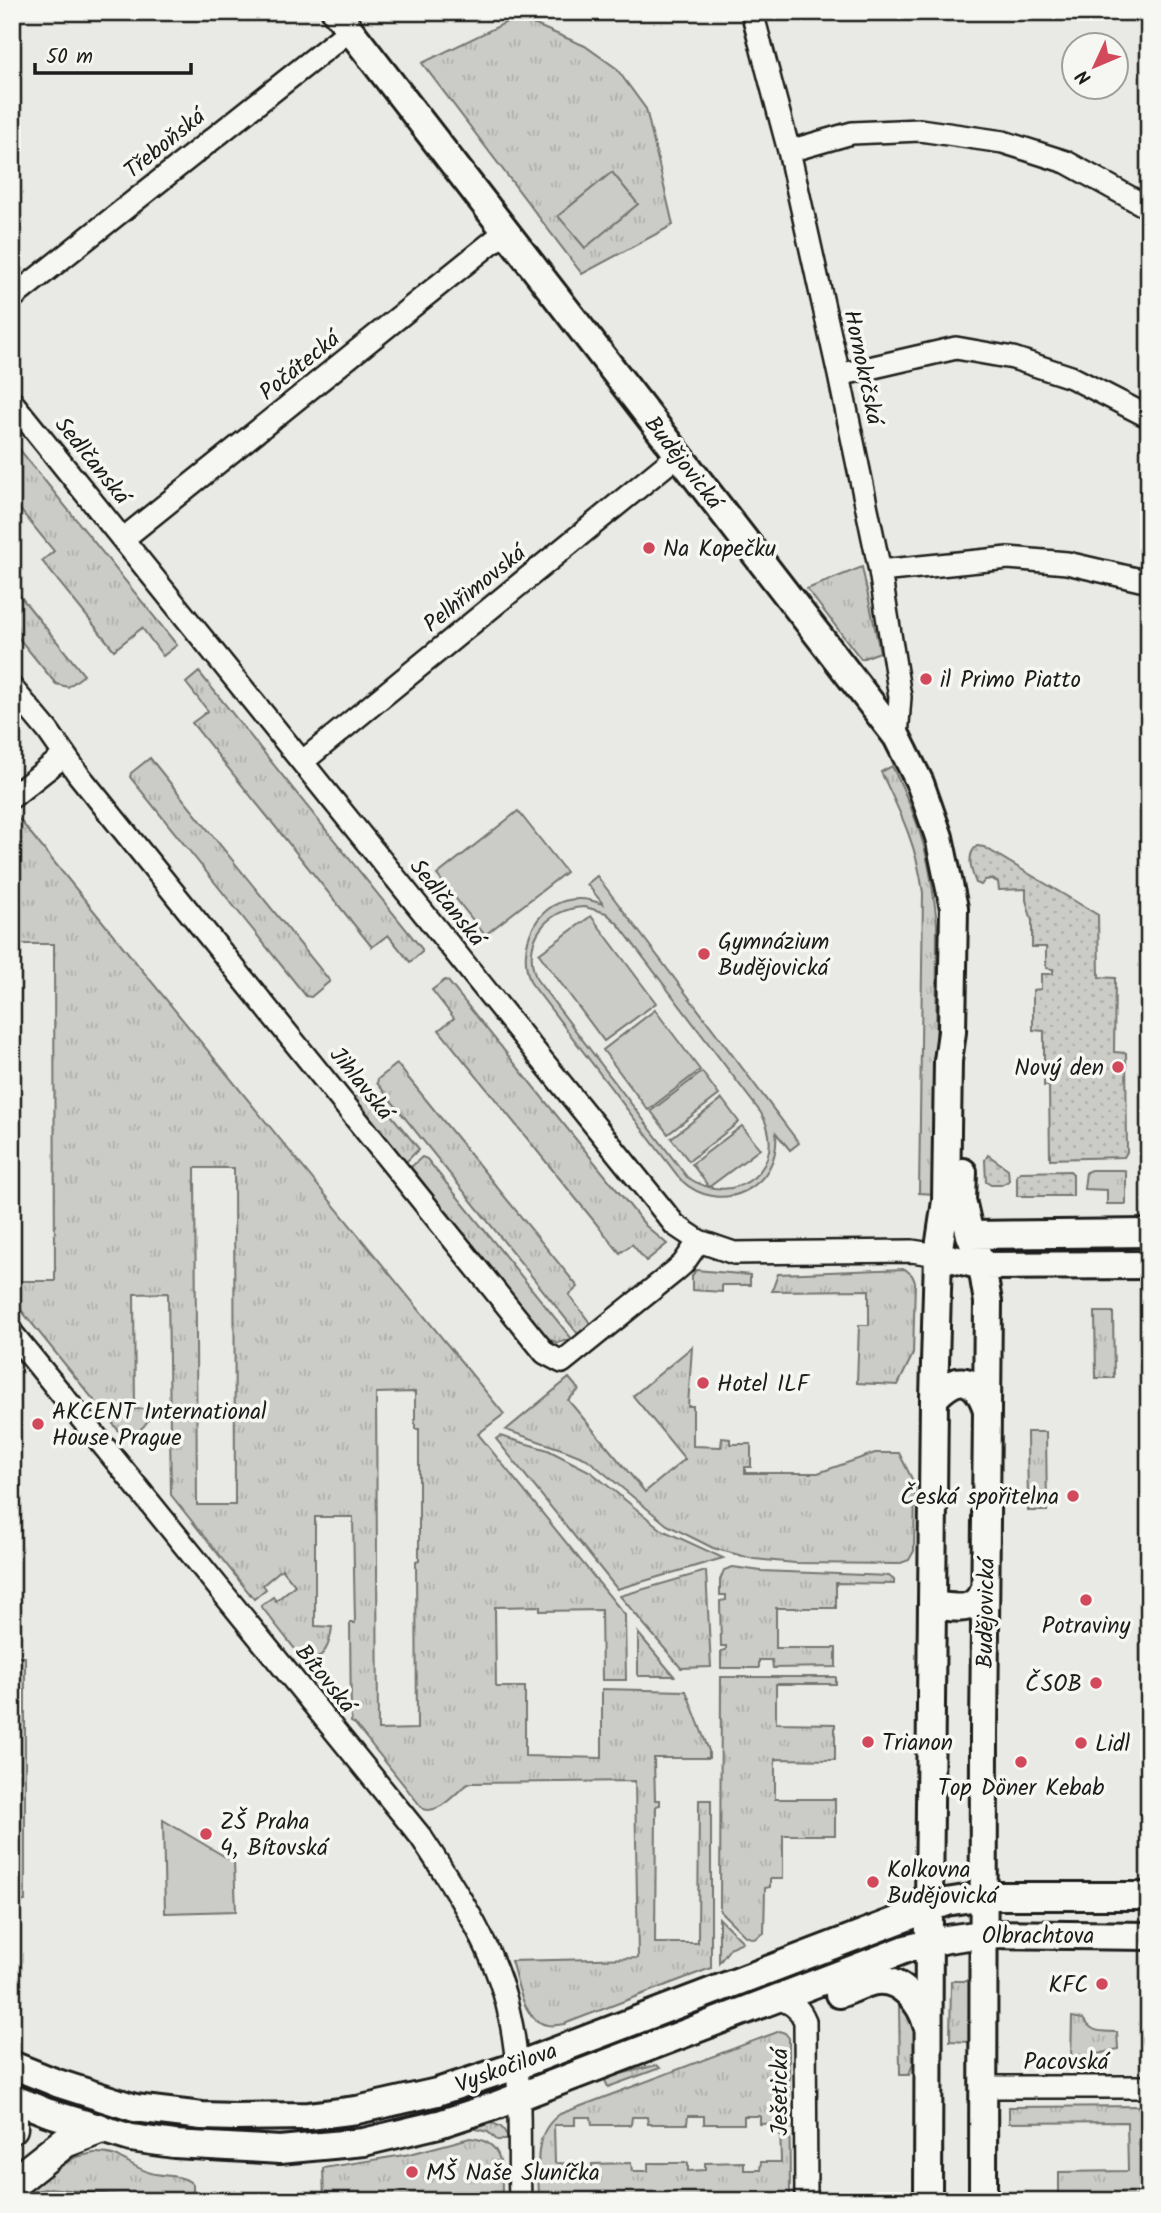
<svg xmlns="http://www.w3.org/2000/svg" width="1161" height="2213" viewBox="0 0 1161 2213" font-family="Kalam,sans-serif">
<defs>
<pattern id="grass-tufts" width="24" height="20" patternUnits="userSpaceOnUse" patternTransform="scale(1.75)"><rect width="24" height="20" fill="#cbcbc7"/><path d="M3 7l-1-3M5 7V3M7 7l1-3M15 17l-1-3M17 17v-4M19 17l1-3" fill="none" stroke="#aeaeaa"/></pattern>
<pattern id="garden-dots" width="8" height="8" patternUnits="userSpaceOnUse" patternTransform="scale(1.75)"><rect width="8" height="8" fill="#cbcbc7"/><path d="M2 2h.1M6 6h.1" fill="none" stroke="#aeaeaa" stroke-width="1.8" stroke-linecap="round"/></pattern>
</defs>
<rect width="100%" height="100%" fill="#e9e9e5"/>
<filter id="ink" filterUnits="userSpaceOnUse"><feTurbulence type="fractalNoise" baseFrequency=".0143" numOctaves="2"/><feDisplacementMap in="SourceGraphic" scale="14" xChannelSelector="R" yChannelSelector="G"/><feConvolveMatrix kernelMatrix="1 2 1 2 8 2 1 2 1" color-interpolation-filters="sRGB"/></filter>
<g filter="url(#ink)">
<path fill="url(#grass-tufts)" stroke="#747472" stroke-width="2" fill-rule="evenodd" d="M517,17L585,46L616,68L646,109L673,225L582,274L422,63Z
M12,440L177,645L163,656L142,628L114,650L42,561L54,551L18,507L12,511Z
M862,567L880,652L861,659L807,589Z
M12,586L84,675L68,687L56,684L12,630Z
M199,672L422,949V952L410,962L388,935L372,947L192,723L208,711L186,683Z
M150,758L330,981L311,997L306,996L130,777L131,773Z
M892,766C921,823 931,862 937,925L935,1194L919,1193L923,893C917,846 901,814 881,772Z
M19,819L504,1414L478,1434L625,1615L626,1680H602L601,1610L540,1611V1606L495,1607L496,1687H525V1756L602,1758V1689L686,1691L709,1751V1758H654L655,1800H660V1805L656,1806L655,1943H698L699,1800H711V1968L564,2024C559,2025 552,2026 547,2025C522,2020 518,1981 511,1961L638,1958L635,1781L470,1783C455,1791 441,1815 423,1809L355,1724L351,1722L350,1623H355L353,1517H315V1626L332,1627C330,1645 325,1658 306,1663L261,1606L273,1597L276,1601L295,1585L282,1569L263,1585L266,1589L254,1599L171,1495L168,1293L134,1294L135,1409H152C148,1426 139,1434 122,1435L21,1310L12,1290V852L18,845L13,832ZM15,944H54L55,1281H17ZM195,1168H234L235,1505H197ZM415,1392V1429H419V1560L416,1561L417,1729L378,1730L376,1393Z
M445,980L448,981L646,1226L667,1244L646,1261L632,1244L620,1253L439,1030L454,1018L432,990Z
M397,1064L578,1287L569,1295L590,1323L578,1334L377,1083L378,1079Z
M367,1088H369L419,1149L406,1162L355,1098Z
M422,1157L427,1159L572,1339L558,1343L548,1339L411,1167Z
M1091,1170H1124L1126,1173V1204H1107V1190L1084,1189L1086,1172Z
M905,1269L912,1275L915,1282L913,1354L898,1385L857,1383L859,1325H869V1290L772,1291L778,1274Z
M696,1270L750,1275V1285H722V1292L692,1290V1276Z
M1095,1312H1113L1114,1378H1096Z
M692,1347L688,1406H693V1446L721,1447L722,1438L730,1439V1444H751V1467H745V1473H818L875,1453H899L915,1485L914,1551L909,1560L898,1564L795,1563L754,1559L713,1548L667,1525L587,1459L567,1451L506,1430L569,1378L579,1390L568,1400L645,1492L685,1459L633,1396Z
M1027,1432H1046L1047,1511H1028Z
M500,1436L548,1450L591,1472L662,1530L723,1558L617,1589L496,1439Z
M733,1567L761,1571L889,1576L894,1580V1584L836,1583V1608H776V1648H836V1667L773,1668L772,1660H759V1668H721V1651L726,1650V1646H721L720,1601L726,1600V1595H720V1580L724,1570Z
M706,1571L711,1667L681,1668L620,1596Z
M1149,1603V1673H1143V1603Z
M638,1633L674,1676H638Z
M721,1677H836V1684H776V1723L835,1724V1760L775,1759V1799H835V1835H783V1879H770V1887L765,1888L764,1933L754,1939L745,1936L720,1911Z
M719,1918L743,1942L731,1947L719,1963Z
M881,1938L884,1943L883,1947L562,2067L561,2062Z
M951,1981H971L970,2042L950,2041Z
M899,2000L915,2020L916,2054L909,2075H900Z
M1072,2017L1083,2019C1094,2034 1100,2031 1117,2032L1118,2049L1071,2061Z
M780,2031L785,2033L789,2038L790,2201H539C539,2169 531,2134 560,2114ZM688,2116H704V2124H744V2116H760V2124L780,2123L781,2162H761L760,2170H744V2162L705,2163V2170L688,2171V2163H648V2171H632L631,2163L592,2164V2171L576,2172L575,2164L555,2163L554,2125H575V2117H591L592,2125H631L632,2117H647L648,2124H687Z
M657,2065L660,2068L608,2087L604,2078Z
M468,2093L471,2102C439,2110 406,2122 373,2127C297,2140 215,2141 139,2126C111,2120 84,2111 57,2103L59,2095L127,2114Z
M1149,2106V2201H1059V2172L1128,2171L1127,2122L1009,2123V2107Z
M485,2123C498,2123 505,2127 508,2140H497L488,2132L475,2129L474,2127Z
M470,2138C508,2141 501,2173 502,2201H324L323,2168L410,2154Z
M94,2153C122,2152 128,2166 151,2173C164,2177 185,2174 193,2185V2194L188,2201H166L50,2188L35,2191L24,2201H12V2194L57,2158L63,2165L76,2157Z"/>
<path fill="url(#garden-dots)" stroke="#747472" stroke-width="2" d="M977,846L984,847L1098,915L1099,977L1115,978L1114,1052L1126,1053L1127,1152L1124,1157L1050,1159L1049,1086H1044V1031L1033,1030V990L1041,989V974H1053V969L1046,968V947H1032V921L1026,900V889L999,890L998,882L992,879L985,880L981,885L976,883C971,871 966,854 977,846Z
M988,1155L1008,1169L1009,1181L1001,1185H991L986,1182L985,1160Z
M1070,1171L1073,1174V1196H1017V1175L1021,1172Z"/>
<path fill="#cbcbc7" stroke="#747472" stroke-width="2" fill-rule="evenodd" d="M612,172L638,204L585,248L558,216Z
M518,811L566,872L485,935L437,875Z
M597,876L799,1143L790,1150L776,1133C781,1187 721,1218 681,1180L531,983C515,947 537,897 581,899C589,899 596,902 603,904L587,884ZM585,907L606,913L618,924L761,1113C791,1165 737,1211 687,1177L537,980C520,942 546,908 585,907Z
M591,916L656,1003L604,1041L539,954Z
M655,1010L700,1070L648,1110L603,1050Z
M702,1072L719,1095L668,1134L651,1111Z
M722,1099L739,1122L689,1161L671,1138Z
M742,1126L760,1149L709,1187L692,1164Z
M12,1657H25V1901L12,1902Z
M163,1820L234,1862L236,1911L165,1913Z"/>
<g fill="none" stroke-linecap="round" stroke-linejoin="round">
<g stroke="#1c1c1c" stroke-width="26">
<path id="minor" d="M752,12L789,151L839,375L880,571L900,697L897,737
M789,151L852,133L920,130L1003,142L1066,162L1149,208
M12,298L350,30
M839,375L956,348L1013,358L1071,377L1149,417
M12,402L675,1225L699,1241L734,1253L912,1251L938,1255
M123,539L506,231
M880,571L1008,558L1067,563L1149,582
M12,688L48,731L78,774L545,1353L562,1362L675,1271L683,1264L699,1241
M302,762L678,455
M12,797L65,755
M12,1333L421,1837C456,1890 496,1950 509,2013C523,2074 518,2139 520,2201
M777,1999C790,2001 800,2008 805,2021L806,2201
M982,2087H1149"/>
</g>
<g stroke="#1c1c1c" stroke-width="32">
<path id="tertiary" d="M336,12L897,737L920,783L939,837L954,908L952,1032L948,1061L946,1201L938,1255L934,1399L929,1907L928,2201
M963,1172L962,1200L970,1235L982,1266L988,1302L984,1735L983,2201
M970,1235L1149,1233
M938,1255L982,1266L1149,1265
M934,1399C957,1372 977,1377 987,1410
M932,1605C956,1607 974,1615 985,1588
M839,1994C851,1990 864,1983 876,1981C901,1978 921,2003 927,2025
M12,2065L57,2083L135,2108L202,2116L236,2117L309,2116L357,2110L437,2092L516,2066L946,1902L984,1896H1149
M12,2098L46,2112L131,2138L174,2144L280,2150L364,2142L439,2124L497,2105L906,1949L947,1939L983,1934L1149,1936"/>
</g>
<g stroke="#1c1c1c" stroke-width="35">
<path id="secondary" d="M12,2111V2128
M12,2184L65,2142L99,2129"/>
</g>
<use href="#minor" stroke="#f6f6f2" stroke-width="21"/>
<use href="#tertiary" stroke="#f6f6f2" stroke-width="26"/>
<use href="#secondary" stroke="#f6f6f2" stroke-width="30"/>
</g>
</g>
<g fill="#d1495b" stroke="#f6f6f2" stroke-width="2.5">
<circle cx="649" cy="548" r="7"/>
<circle cx="926" cy="679" r="7"/>
<circle cx="704" cy="954" r="7"/>
<circle cx="1118" cy="1067" r="7"/>
<circle cx="703" cy="1383" r="7"/>
<circle cx="38" cy="1424" r="7"/>
<circle cx="1073" cy="1496" r="7"/>
<circle cx="1086" cy="1600" r="7"/>
<circle cx="1096" cy="1683" r="7"/>
<circle cx="868" cy="1742" r="7"/>
<circle cx="1081" cy="1743" r="7"/>
<circle cx="1021" cy="1762" r="7"/>
<circle cx="206" cy="1834" r="7"/>
<circle cx="873" cy="1882" r="7"/>
<circle cx="1102" cy="1984" r="7"/>
<circle cx="412" cy="2172" r="7"/>
</g>
<g text-anchor="middle" stroke-width="7" stroke-linejoin="round" paint-order="stroke">
<g font-size="23" fill="#1c1c1c" stroke="#f6f6f2">
<text transform="translate(164 143) rotate(-39)" y="8">Třeboňská</text>
<text transform="translate(299 365) rotate(-39)" y="8">Počátecká</text>
<text transform="translate(864 367) rotate(78)" y="8">Hornokrčská</text>
<text transform="translate(93 460) rotate(51)" y="8">Sedlčanská</text>
<text transform="translate(684 462) rotate(52)" y="8">Budějovická</text>
<text transform="translate(474 588) rotate(-39)" y="8">Pelhřimovská</text>
<text transform="translate(448 902) rotate(51)" y="8">Sedlčanská</text>
<text transform="translate(362 1083) rotate(51)" y="8">Jihlavská</text>
<text transform="translate(985 1613) rotate(-89)" y="8">Budějovická</text>
<text transform="translate(326 1678) rotate(51)" y="8">Bítovská</text>
<text x="1038" y="1943">Olbrachtova</text>
<text x="1066" y="2069">Pacovská</text>
<text transform="translate(506 2067) rotate(-20)" y="8">Vyskočilova</text>
<text transform="translate(779 2092) rotate(-90)" y="8">Ješetická</text>
</g>
<g font-size="23" fill="#1c1c1c" stroke="#f6f6f2" text-anchor="start">
<text x="663" y="556">Na Kopečku</text>
<text x="940" y="687">il Primo Piatto</text>
<text x="718" y="949">Gymnázium<tspan x="718" dy="26">Budějovická</tspan></text>
<text x="1104" y="1075" text-anchor="end">Nový den</text>
<text x="717" y="1391">Hotel ILF</text>
<text x="52" y="1419">AKCENT International<tspan x="52" dy="26">House Prague</tspan></text>
<text x="1059" y="1504" text-anchor="end">Česká spořitelna</text>
<text x="1086" y="1633" text-anchor="middle">Potraviny</text>
<text x="1082" y="1691" text-anchor="end">ČSOB</text>
<text x="882" y="1750">Trianon</text>
<text x="1095" y="1751">Lidl</text>
<text x="1021" y="1795" text-anchor="middle">Top Döner Kebab</text>
<text x="220" y="1829">ZŠ Praha<tspan x="220" dy="26">4, Bítovská</tspan></text>
<text x="887" y="1877">Kolkovna<tspan x="887" dy="26">Budějovická</tspan></text>
<text x="1088" y="1992" text-anchor="end">KFC</text>
<text x="426" y="2180">MŠ Naše Sluníčka</text>
</g>
</g>
<rect width="1161" height="2213" fill="none" stroke="#f6f6f2" stroke-width="42"/>
<rect x="21" y="21" width="1119" height="2171" fill="none" stroke="#1c1c1c" stroke-width="2.5" filter="url(#ink)"/>
<g transform="translate(1095 66) rotate(226)"><circle r="33" fill="#f6f6f2" stroke="#9f9f9c" stroke-width="2"/>
<path d="M0-5L12 26L0 18L-12 26Z" fill="#d1495b"/>
<text y="-10" font-size="19" font-weight="bold" text-anchor="middle" fill="#1c1c1c">N</text>
</g>
<path d="M35 63v10h156v-10" fill="none" stroke="#1c1c1c" stroke-width="3.5"/>
<text x="46" y="63" font-size="21" fill="#1c1c1c" stroke="#f6f6f2" stroke-width="5" paint-order="stroke">50 m</text>
</svg>
